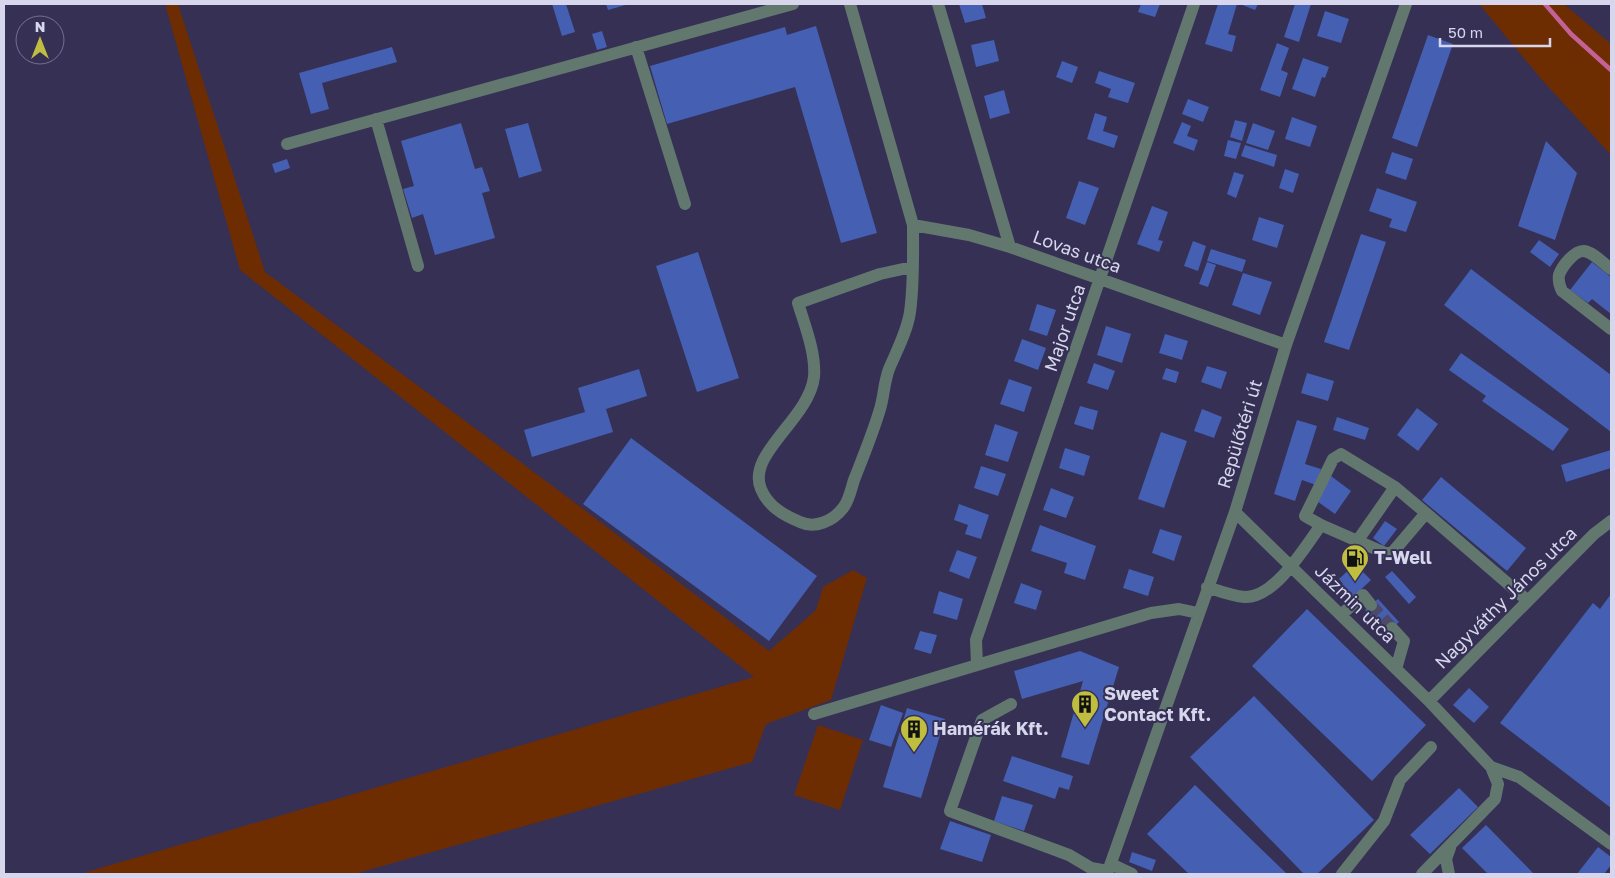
<svg xmlns="http://www.w3.org/2000/svg" width="1615" height="878" viewBox="0 0 1615 878" font-family="'Golos Text',sans-serif">
<rect width="100%" height="100%" fill="#353054"/>
<path fill="#6e2d00" d="M165,4H178L265,272L574,502L769,651L816,610L823,587L853,570L867,578L831,700L766,724L752,762L354,874H80L754,677L240,270Z
M1479,4H1564L1611,44V155L1542,80Z
M818,725L863,740L840,810L794,795Z"/>
<g fill="none" stroke-linecap="round" stroke-linejoin="round">
<path stroke="#c26296" stroke-width="4.5" d="M1545,4L1571,34L1611,70"/>
</g>
<path fill="#455fb3" d="M552,4H566L575,32L562,36Z
M606,4H629L608,10Z
M959,4H982L986,18L965,23Z
M1141,4H1160L1155,17L1138,12Z
M1218,4H1237L1228,34L1236,36L1232,52L1205,44Z
M1240,4H1258L1255,10Z
M1295,4H1311L1299,42L1284,37Z
M1325,11L1349,19L1341,43L1317,36Z
M816,26L877,233L841,243L795,87L667,124L650,66L785,27L787,35Z
M602,31L607,47L597,50L592,34Z
M1428,35L1453,44L1417,147L1392,138Z
M994,40L999,61L976,67L971,45Z
M1277,43L1289,48L1281,70L1288,73L1280,97L1260,90Z
M392,47L397,62L322,83L329,109L311,114L299,73Z
M1303,58L1329,67L1325,78L1322,77L1315,97L1292,89Z
M1062,61L1078,67L1072,83L1056,77Z
M1099,71L1135,83L1128,103L1108,97L1111,89L1095,83Z
M1004,90L1010,113L990,119L984,96Z
M1188,99L1209,107L1203,122L1182,114Z
M1095,113L1107,117L1103,131L1118,136L1114,148L1087,139Z
M1292,117L1317,126L1310,147L1285,139Z
M1235,120L1247,123L1242,141L1230,137Z
M1182,122L1191,126L1187,136L1198,140L1194,151L1173,143Z
M461,123L475,169L482,167L490,191L482,193L495,238L435,255L423,214L412,218L403,189L414,186L401,141Z
M528,123L542,171L519,178L505,129Z
M1253,123L1275,131L1268,150L1246,143Z
M1228,140L1241,143L1236,159L1224,156Z
M1546,141L1577,173L1555,240L1518,226Z
M1245,145L1277,155L1274,167L1241,156Z
M1392,152L1413,159L1406,180L1385,173Z
M287,159L290,168L275,173L272,164Z
M1285,169L1299,174L1293,193L1279,188Z
M1234,172L1244,175L1236,198L1227,194Z
M1079,181L1099,188L1085,225L1066,218Z
M1377,188L1417,202L1406,232L1389,227L1392,219L1369,211Z
M1152,206L1168,212L1158,240L1163,241L1159,252L1137,244Z
M1259,217L1284,225L1277,248L1252,240Z
M1361,234L1386,242L1349,350L1324,342Z
M1539,240L1559,254L1550,267L1530,252Z
M1193,241L1206,246L1198,271L1184,266Z
M1211,249L1246,260L1242,272L1207,261Z
M698,252L739,378L697,392L656,266Z
M1207,262L1216,265L1208,287L1199,284Z
M1592,262L1611,277V314L1592,299L1588,303L1570,290Z
M1471,269L1611,375V432L1444,305Z
M1243,273L1272,282L1260,315L1232,305Z
M1037,304L1056,310L1047,336L1029,330Z
M1106,326L1131,334L1122,363L1097,355Z
M1165,334L1188,341L1182,360L1159,353Z
M1022,339L1046,348L1038,370L1014,361Z
M1461,353L1569,429L1553,451L1482,401L1486,396L1449,370Z
M1094,363L1115,371L1108,390L1087,383Z
M1207,366L1227,372L1221,389L1201,382Z
M1166,368L1179,372L1176,383L1162,379Z
M639,369L647,396L606,409L613,432L532,457L524,430L585,412L578,388Z
M1307,373L1334,381L1328,401L1301,393Z
M1009,379L1032,387L1024,412L1000,404Z
M1080,406L1098,411L1093,430L1074,424Z
M1417,408L1438,424L1418,451L1397,435Z
M1202,409L1222,417L1214,438L1194,431Z
M1337,417L1369,428L1365,440L1333,430Z
M1297,420L1317,426L1305,464L1321,469L1316,485L1302,480L1295,501L1274,494Z
M995,424L1018,432L1008,462L985,455Z
M1161,432L1187,441L1164,508L1138,499Z
M631,438L817,576L769,641L583,504Z
M1065,448L1090,456L1084,476L1059,468Z
M1611,450V468L1566,482L1561,465Z
M981,466L1006,474L998,496L974,488Z
M1331,476L1351,491L1335,514L1314,499Z
M1441,477L1526,548L1507,571L1422,500Z
M1051,488L1074,497L1066,518L1043,510Z
M959,504L989,515L981,539L965,534L968,525L954,520Z
M1385,521L1397,529L1384,546L1373,538Z
M1040,525L1096,546L1085,580L1064,573L1067,563L1031,551Z
M1160,529L1182,536L1174,561L1152,553Z
M957,550L977,557L969,579L949,571Z
M1355,564L1371,580L1348,602L1336,590L1343,584L1339,579Z
M1129,569L1154,577L1148,596L1123,588Z
M1392,571L1416,597L1409,604L1385,577Z
M1021,583L1042,591L1036,610L1014,603Z
M939,591L963,599L957,620L933,613Z
M1611,594V808L1500,723L1593,603L1600,609Z
M1378,599L1399,622L1386,634L1365,610Z
M1307,609L1426,725L1372,781L1252,666Z
M920,631L937,635L931,654L914,649Z
M1080,651L1119,667L1089,765L1061,757L1083,681L1022,699L1014,671Z
M1469,688L1489,707L1474,723L1453,705Z
M1254,696L1374,820L1317,874H1304L1190,757Z
M881,705L903,713L891,747L869,740Z
M907,708L945,719L921,798L883,787Z
M1012,756L1073,776L1069,790L1059,787L1055,799L1003,781Z
M1195,785L1287,874H1189L1147,834Z
M1459,788L1478,807L1430,854L1410,835Z
M1002,796L1033,805L1024,831L994,821Z
M950,821L991,835L982,862L940,849Z
M1486,825L1534,874H1488L1462,848Z
M1598,847L1611,857V865L1604,874H1577Z
M1132,852L1156,860L1152,871L1129,862Z"/>
<g fill="none" stroke-linecap="round" stroke-linejoin="round">
<path stroke="#4d496b" stroke-width="12" stroke-dasharray="12 6" stroke-linecap="butt" d="M1371,605L1392,628"/>
<path stroke="#62776e" stroke-width="12" d="M850,4L913,225L969,235L1010,247L1286,345
M938,4L1010,247
M636,47L685,204
M376,119L418,266
M287,144L793,4
M912,267L880,274L798,303C805,326 816,353 814,377C809,419 746,454 761,489C768,506 783,515 800,522C815,529 833,521 843,508C849,501 851,489 854,480C863,457 873,433 880,409C884,396 884,382 889,369C897,350 907,332 910,312C914,284 913,253 913,225
M1611,269C1604,264 1593,252 1584,251C1575,250 1562,266 1559,275C1558,281 1559,285 1562,291L1611,329
M1235,512L1429,701L1491,767L1519,777L1611,844
M1426,513L1528,601
M1358,540L1395,487
M1207,587C1219,591 1232,596 1245,597C1275,598 1305,547 1321,525L1385,553H1392L1426,513L1395,487L1341,454L1333,459L1305,516L1321,525
M1341,615L1363,595L1371,605
M1392,628L1404,641L1396,669
M977,665L976,640L1194,4
M1429,701L1594,534L1611,521
M1011,704L982,720L950,811L1069,855L1091,868L1108,871
M814,714L1151,613L1179,609L1198,613
M1111,864L1132,874
M1107,874L1235,512L1286,345L1406,4
M1342,874L1384,821L1400,780L1431,747
M1422,874L1495,799L1498,784L1491,767
M1449,874L1446,859L1450,848"/>
</g>
<defs>
<g id="fuel-pin" transform="scale(1.4375)"><path d="M0 17L-7.5 6A9.5 9.5 0 1 1 7.5 6Z" fill="#c0be40" stroke="#353054"/><path d="M-5.5-6h7V0h2V4h1.3V-2.5L3-4.5l.8-.8L6-3V5H2.5V1h-1V6h-7ZM-4.2-4.7v3.2H.2V-4.7Z" fill="#111"/></g>
<g id="building-pin" transform="scale(1.4375)"><path d="M0 17L-7.5 6A9.5 9.5 0 1 1 7.5 6Z" fill="#c0be40" stroke="#353054"/><path d="M-4-6H4V6H1V3H-1V6H-4ZM-2.5-4.3h1.7v1.8h-1.7ZM.8-4.3h1.7v1.8H.8ZM-2.5-1h1.7V.8h-1.7ZM.8-1h1.7V.8H.8Z" fill="#111"/></g>
</defs>
<g fill-rule="evenodd">
<use href="#fuel-pin" x="1355" y="558"/>
<use href="#building-pin" x="1085" y="704"/>
<use href="#building-pin" x="914" y="729"/>
</g>
<g text-anchor="middle" stroke-width="4" stroke-linejoin="round" paint-order="stroke">
<g font-size="18" fill="#d7d6ed" stroke="#353054">
<text transform="translate(1077 252) rotate(20)" y="6">Lovas utca</text>
<text transform="translate(1065 328) rotate(-71)" y="6">Major utca</text>
<text transform="translate(1240 434) rotate(-73)" y="6">Repülőtéri út</text>
<text transform="translate(1506 598) rotate(-45)" y="6">Nagyváthy János utca</text>
<text transform="translate(1355 604) rotate(44)" y="6">Jázmin utca</text>
</g>
<g font-size="18" font-weight="bold" fill="#d7d6ed" stroke="#353054" text-anchor="start">
<text x="1374" y="564">T-Well</text>
<text x="1104" y="700">Sweet<tspan x="1104" dy="21">Contact Kft.</tspan></text>
<text x="933" y="735">Hamérák Kft.</text>
</g>
</g>
<rect width="1615" height="878" fill="none" stroke="#d7d6ed" stroke-width="10"/>
<g transform="translate(40 40)"><circle r="24" fill="#353054" stroke="#767291"/>
<path d="M0-4L9 19L0 12L-9 19Z" fill="#c0be40"/>
<text y="-8" font-size="14" font-weight="bold" text-anchor="middle" fill="#d7d6ed">N</text>
</g>
<path d="M1440 38v8h110v-8" fill="none" stroke="#d7d6ed" stroke-width="2.5"/>
<text x="1448" y="38" font-size="15" fill="#d7d6ed" stroke="#353054" stroke-width="4" paint-order="stroke">50 m</text>
</svg>
